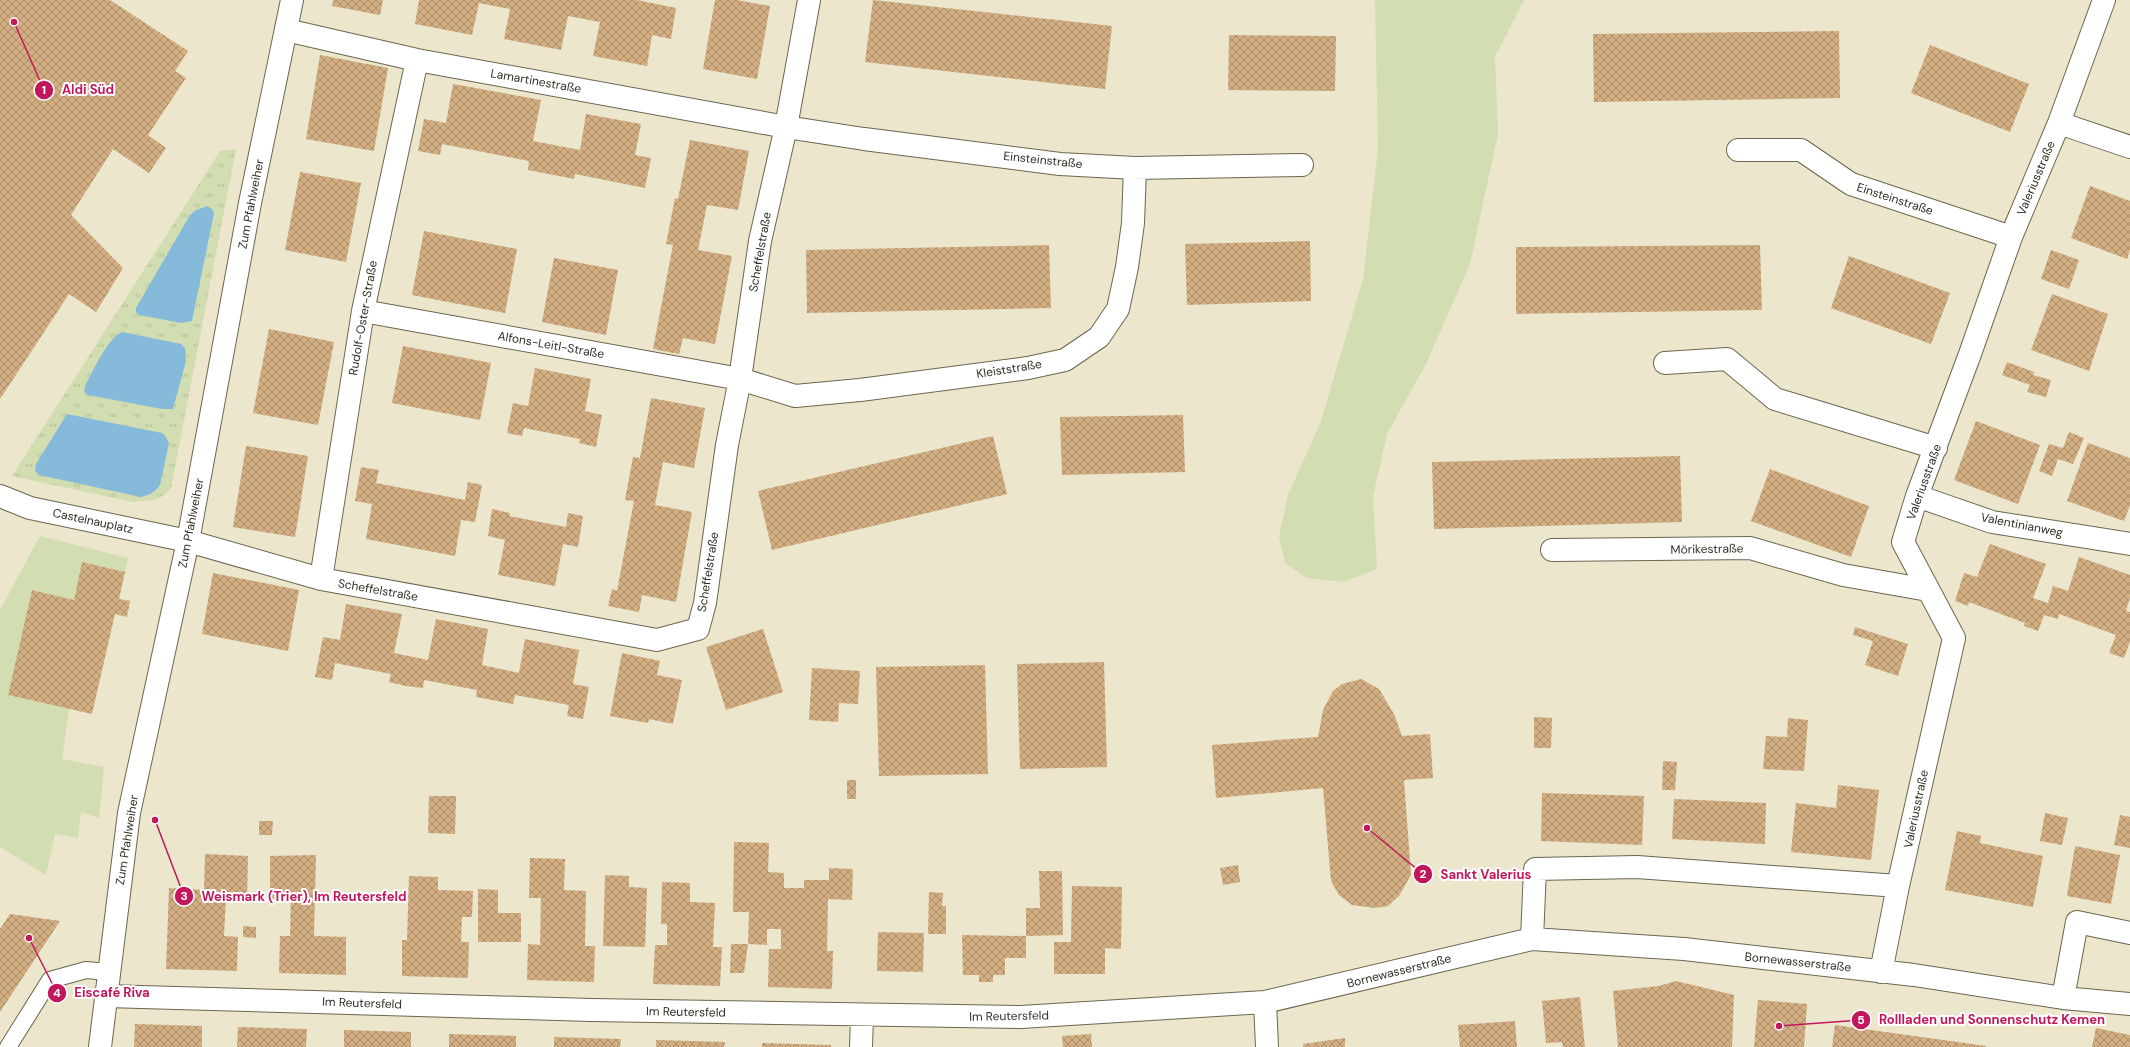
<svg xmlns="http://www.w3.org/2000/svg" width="2130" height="1047" viewBox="0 0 2130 1047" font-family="'DM Sans',sans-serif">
<defs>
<pattern id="grass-tufts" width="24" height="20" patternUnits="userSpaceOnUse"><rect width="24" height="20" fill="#d2deb2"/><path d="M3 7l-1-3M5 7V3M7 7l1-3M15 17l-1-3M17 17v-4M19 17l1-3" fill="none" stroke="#b5bf99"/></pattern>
<pattern id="building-cross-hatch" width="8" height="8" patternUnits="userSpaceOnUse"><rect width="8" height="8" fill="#d2ae82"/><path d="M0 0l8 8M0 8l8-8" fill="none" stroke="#ab8e6a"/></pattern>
</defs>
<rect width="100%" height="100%" fill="#ece6cc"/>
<path fill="url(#grass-tufts)" d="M236,149L171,488L164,495L155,500L132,502L12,476L220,151Z"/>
<path fill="#d2deb2" d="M1375,0H1524L1495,57L1498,134L1470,264L1426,364L1387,434L1373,496L1377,569L1344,582L1307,578L1285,563L1279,537L1288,495L1321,421L1363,279L1378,150Z
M40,536L128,558L125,572L82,562L74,600L32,590L8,695L69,709L62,759L104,767L99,818L81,812L78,838L55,834L46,875L0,847V610Z"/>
<path fill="#85bada" d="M207,206L212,209L214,213L192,321L181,323L139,315L136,312V308L190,215L196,210Z
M122,332L181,344L185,348L186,361L173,409H162L88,395L84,392L85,386C93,371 107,339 122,332Z
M67,414L162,433L166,437L169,443L160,485C155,492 150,495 141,497L39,475L35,471L36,464Z"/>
<path fill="url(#building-cross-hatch)" d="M0,0H110L188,51L175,71L186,78L148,135L166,148L149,173L113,149L71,215L123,268L96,312L69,294L0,399Z
M333,0H383L380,15L332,6Z
M419,0H637L676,8L671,39L652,35L647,66L593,56L600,22L568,16L561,50L504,39L510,9L479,3L472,35L415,24Z
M715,0H737L770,6L757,79L703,69Z
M873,0L1112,26L1105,89L865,62Z
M1839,31L1840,98L1594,102L1593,34Z
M1229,35L1336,36L1335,91L1228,90Z
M1930,45L2029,84L2010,132L1911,93Z
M320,55L388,68L374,151L306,139Z
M453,84L541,100L533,141L580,150L586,114L641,124L635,155L651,158L645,188L575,174L574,179L528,170L529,161L442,144L440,155L418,151L424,119L446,123Z
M690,140L749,151L738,210L707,205L698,250L732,256L715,344L683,338L679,354L653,349L673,245L666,244L675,198L678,199Z
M300,172L361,183L346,262L285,250Z
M2090,186L2130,201V250L2127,259L2071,238Z
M424,231L517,249L505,313L412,295Z
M1310,241L1311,301L1187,305L1185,244Z
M1049,245L1051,308L807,313L806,250Z
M1760,245L1762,310L1516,314V247Z
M2051,250L2079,260L2069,289L2041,279Z
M1849,256L1950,293L1931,344L1831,308Z
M554,258L618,270L606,335L542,322Z
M2052,294L2108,314L2089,371L2031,350Z
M269,329L334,342L318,425L253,413Z
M403,346L491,363L480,420L392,403Z
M2007,362L2034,372L2033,375L2051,380L2046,397L2027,392L2030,385L2002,375Z
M535,368L591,379L585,411L602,415L596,447L579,443L580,439L524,428L522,436L507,433L513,403L528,406Z
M651,398L705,408L694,468L663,462L655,505L692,512L676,602L642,595L639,612L608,606L612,589L617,591L634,501L625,500L633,457L640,458Z
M1183,415L1185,472L1062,475L1060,417Z
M1976,421L2040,445L2018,504L1954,480Z
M2069,432L2084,438L2073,464L2058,459L2052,476L2039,471L2049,444L2063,448Z
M993,436L1007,494L772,550L758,491Z
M2088,443L2130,458V505L2124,521L2067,501Z
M246,446L308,456L295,537L233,527Z
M1680,456L1682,522L1434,529L1432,462Z
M361,467L379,470L376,483L465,500L468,482L482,485L475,522L461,520L455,556L366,539L372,504L355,501Z
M1770,469L1869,506L1851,557L1751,521Z
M492,509L510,513L509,516L566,527L568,513L583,516L578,547L563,544L555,586L498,575L505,540L488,536Z
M1990,544L2046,564L2033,598L2048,603L2053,586L2068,591L2079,557L2130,575V597L2126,611L2130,612V641L2124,658L2109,653L2116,635L2059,614L2058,619L2044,615L2038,631L2024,626L2025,623L1969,602L1968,606L1955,601L1964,573L1977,577Z
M82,562L125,572L119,599L130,601L127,617L115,614L92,714L8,695L32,590L74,600Z
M213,573L299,590L288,651L202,634Z
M346,604L402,614L394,653L428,660L436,619L488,629L482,665L519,673L525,639L579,650L573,684L589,687L583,719L567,716L569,705L515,695L513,704L476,697L477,690L424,680L423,688L406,686L389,682L391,674L335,663L332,680L315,677L323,637L340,640Z
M1855,627L1908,644L1898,676L1865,665L1873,641L1853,635Z
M763,629L783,692L726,710L706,647Z
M622,653L660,661L657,675L682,680L673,724L649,719L648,723L610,716Z
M1104,662L1107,767L1020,769L1017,664Z
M985,665L988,774L879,776L876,667Z
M812,668L860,671L858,704L839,703L838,722L809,720Z
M1361,679L1379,689L1394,714L1402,736L1430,734L1433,778L1404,780L1411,875L1399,896L1388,906L1375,908L1352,905L1339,895L1331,881L1323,788L1216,798L1212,745L1318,737L1323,710L1333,691L1342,684Z
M1534,717L1552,718L1551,748H1534Z
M1788,718L1808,720L1804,771L1763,769L1766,736L1787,737Z
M1663,761L1677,762L1675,790H1662Z
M847,780H856V799H847Z
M1838,785L1879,790L1871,860L1791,852L1796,803L1836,808Z
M1542,793L1644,796L1642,845L1541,841Z
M429,796H456L455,834L428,833Z
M1674,799L1766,803L1765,844L1672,839Z
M2045,813L2068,818L2062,845L2040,841Z
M2120,815L2130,817V848L2114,845Z
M259,821H273L272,835H259Z
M1957,831L1981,836L1980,843L2043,856L2033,907L1945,890Z
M734,842L769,843L768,872L784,873V888H804V880H829V868L853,869L852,900L828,899L827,951H833L832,989L768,987L769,949H781V929H767V945L748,944L749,912H733Z
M2075,846L2120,855L2111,904L2067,896Z
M205,854L248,856L247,898L226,897L224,936L238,937L237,971L166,969L169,888L204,890Z
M316,855L314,936L346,937V975L279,973L280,936H290L291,898L270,899V856Z
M530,858L565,859L564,890L586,891L585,946H595L594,982L527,980L528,944L540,945L541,898H529Z
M1238,865L1240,882L1223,885L1220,868Z
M1039,871H1062L1063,935L1026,936V908H1040Z
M605,875L629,876V887L647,888L645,947L603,946Z
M409,876L438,877V890L473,891L472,917H462L461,942H469L468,978L402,976V940H407Z
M662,882L690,883V902L715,903L713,947H722L720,986L653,984L655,945H667V924H661Z
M1072,886L1122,887L1121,949L1105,948V974H1054V942H1071Z
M478,889L498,890V913H521V942H478Z
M929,892L943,893L942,906H946V934H928Z
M10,914L60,921L0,1012V929Z
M243,926L256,927V938L243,937Z
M878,932L924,933L923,972L877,971Z
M962,935L1026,936V958H1005V975H993V982H979V975H963Z
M731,944H748L744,973H730Z
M1676,981L1734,995L1732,1047H1618L1613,991L1659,986Z
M1580,997L1585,1047H1563L1562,1042L1546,1043L1542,1001Z
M1758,1000L1807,1004L1804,1047H1754Z
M1515,1021L1517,1047H1460L1458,1025Z
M135,1024L202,1026V1047H134Z
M1835,1025L1986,1046V1047H1832Z
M238,1027L307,1029L306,1047H237Z
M2096,1028L2130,1035V1047H2092Z
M344,1030L411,1032V1047H344Z
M449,1034L516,1036V1047H449Z
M1091,1034L1092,1047H1063L1062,1036Z
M554,1037L621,1039L620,1047H554Z
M1345,1038V1047H1303V1044Z
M656,1040L725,1042L724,1047H656Z
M762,1043L831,1045V1047H762Z"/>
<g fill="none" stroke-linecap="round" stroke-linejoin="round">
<g stroke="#6b664f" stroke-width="18">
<path id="lane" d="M8,1047L50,980L86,970L109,972"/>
</g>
<g stroke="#6b664f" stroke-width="24">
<path id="street" d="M286,30L417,60L786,127L864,139L1060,164L1135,168L1302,165
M2059,123L2130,147
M1738,150H1801L1851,184L2011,237
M363,311L740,379L795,396L860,390L1028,368L1065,360L1099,337L1118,309L1127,267L1133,223L1135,168
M1665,363L1727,359L1775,399L1936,448
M0,496L30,508L188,541L321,579L657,640L698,629L705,603L727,445L740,379L760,241L786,127L809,0
M1917,496L1992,522L2130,544
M1552,550L1750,548L1843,575L1928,590
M321,579L363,311L417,60
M1532,939L1535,869L1637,867L1898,886
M1881,972L1898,886L1954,638L1903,542L1917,496L1970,354L2011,237L2059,123L2104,0
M106,996L591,1010L1021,1017L1265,1002L1532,939L1684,949L1914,975L2063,998L2130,1004
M2063,998L2077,922L2130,933
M1265,1002L1267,1047
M861,1047L862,1016"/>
</g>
<g stroke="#6b664f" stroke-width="24">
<path id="secondary" d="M100,1047L129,813L188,541L250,203L292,0"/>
</g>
<use href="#lane" stroke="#fff" stroke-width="16"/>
<use href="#street" stroke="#fff" stroke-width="22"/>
<use href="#secondary" stroke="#fff" stroke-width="22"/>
</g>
<g text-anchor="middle" stroke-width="4" stroke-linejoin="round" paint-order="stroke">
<g font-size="12" fill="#302e24" stroke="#fff">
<text transform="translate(536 81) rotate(10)" y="4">Lamartinestraße</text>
<text transform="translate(1043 160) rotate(6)" y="4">Einsteinstraße</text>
<text transform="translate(2036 178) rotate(-67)" y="4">Valeriusstraße</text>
<text transform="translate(1895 199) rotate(18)" y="4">Einsteinstraße</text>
<text transform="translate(251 204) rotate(-79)" y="4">Zum Pfahlweiher</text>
<text transform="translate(760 252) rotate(-80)" y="4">Scheffelstraße</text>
<text transform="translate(363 318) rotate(-80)" y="4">Rudolf-Oster-Straße</text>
<text transform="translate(551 345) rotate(10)" y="4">Alfons-Leitl-Straße</text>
<text transform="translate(1009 369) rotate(-9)" y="4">Kleiststraße</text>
<text transform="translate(1924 482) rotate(-70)" y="4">Valeriusstraße</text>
<text transform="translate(93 521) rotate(12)" y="4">Castelnauplatz</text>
<text transform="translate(191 523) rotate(-79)" y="4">Zum Pfahlweiher</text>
<text transform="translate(2022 525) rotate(11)" y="4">Valentinianweg</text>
<text transform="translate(1707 549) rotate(-1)" y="4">Mörikestraße</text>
<text transform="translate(708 572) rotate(-81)" y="4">Scheffelstraße</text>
<text transform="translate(378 590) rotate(10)" y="4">Scheffelstraße</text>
<text transform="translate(1916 809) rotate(-78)" y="4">Valeriusstraße</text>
<text transform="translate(127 840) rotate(-81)" y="4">Zum Pfahlweiher</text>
<text transform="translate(1798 962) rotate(6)" y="4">Bornewasserstraße</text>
<text transform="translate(1399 971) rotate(-14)" y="4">Bornewasserstraße</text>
<text transform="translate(362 1003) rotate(2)" y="4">Im Reutersfeld</text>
<text transform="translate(686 1012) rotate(1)" y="4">Im Reutersfeld</text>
<text transform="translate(1009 1016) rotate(-1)" y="4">Im Reutersfeld</text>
</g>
</g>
<path fill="none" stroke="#c2185b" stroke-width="1.5" d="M14 22L44 90M1367 828L1423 874M155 820L184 896M29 938L57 993M1779 1026L1861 1020"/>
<g fill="#c2185b" stroke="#fff" stroke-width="1.5">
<circle cx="14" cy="22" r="4"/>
<circle cx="1367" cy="828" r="4"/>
<circle cx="155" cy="820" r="4"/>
<circle cx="29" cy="938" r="4"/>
<circle cx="1779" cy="1026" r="4"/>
<circle cx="44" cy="90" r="10"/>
<circle cx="1423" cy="874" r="10"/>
<circle cx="184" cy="896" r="10"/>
<circle cx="57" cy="993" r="10"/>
<circle cx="1861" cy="1020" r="10"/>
</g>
<g font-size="12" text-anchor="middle" font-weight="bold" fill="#fff">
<text x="44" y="94">1</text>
<text x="1423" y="878">2</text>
<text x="184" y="900">3</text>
<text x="57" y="997">4</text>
<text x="1861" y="1024">5</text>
</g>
<g font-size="13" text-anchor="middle" font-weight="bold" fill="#c2185b" stroke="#fff" stroke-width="4" stroke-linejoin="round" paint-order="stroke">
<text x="88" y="94">Aldi Süd</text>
<text x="1486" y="879">Sankt Valerius</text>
<text x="304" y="901">Weismark (Trier), Im Reutersfeld</text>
<text x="112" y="997">Eiscafé Riva</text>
<text x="1992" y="1024">Rollladen und Sonnenschutz Kemen</text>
</g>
</svg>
